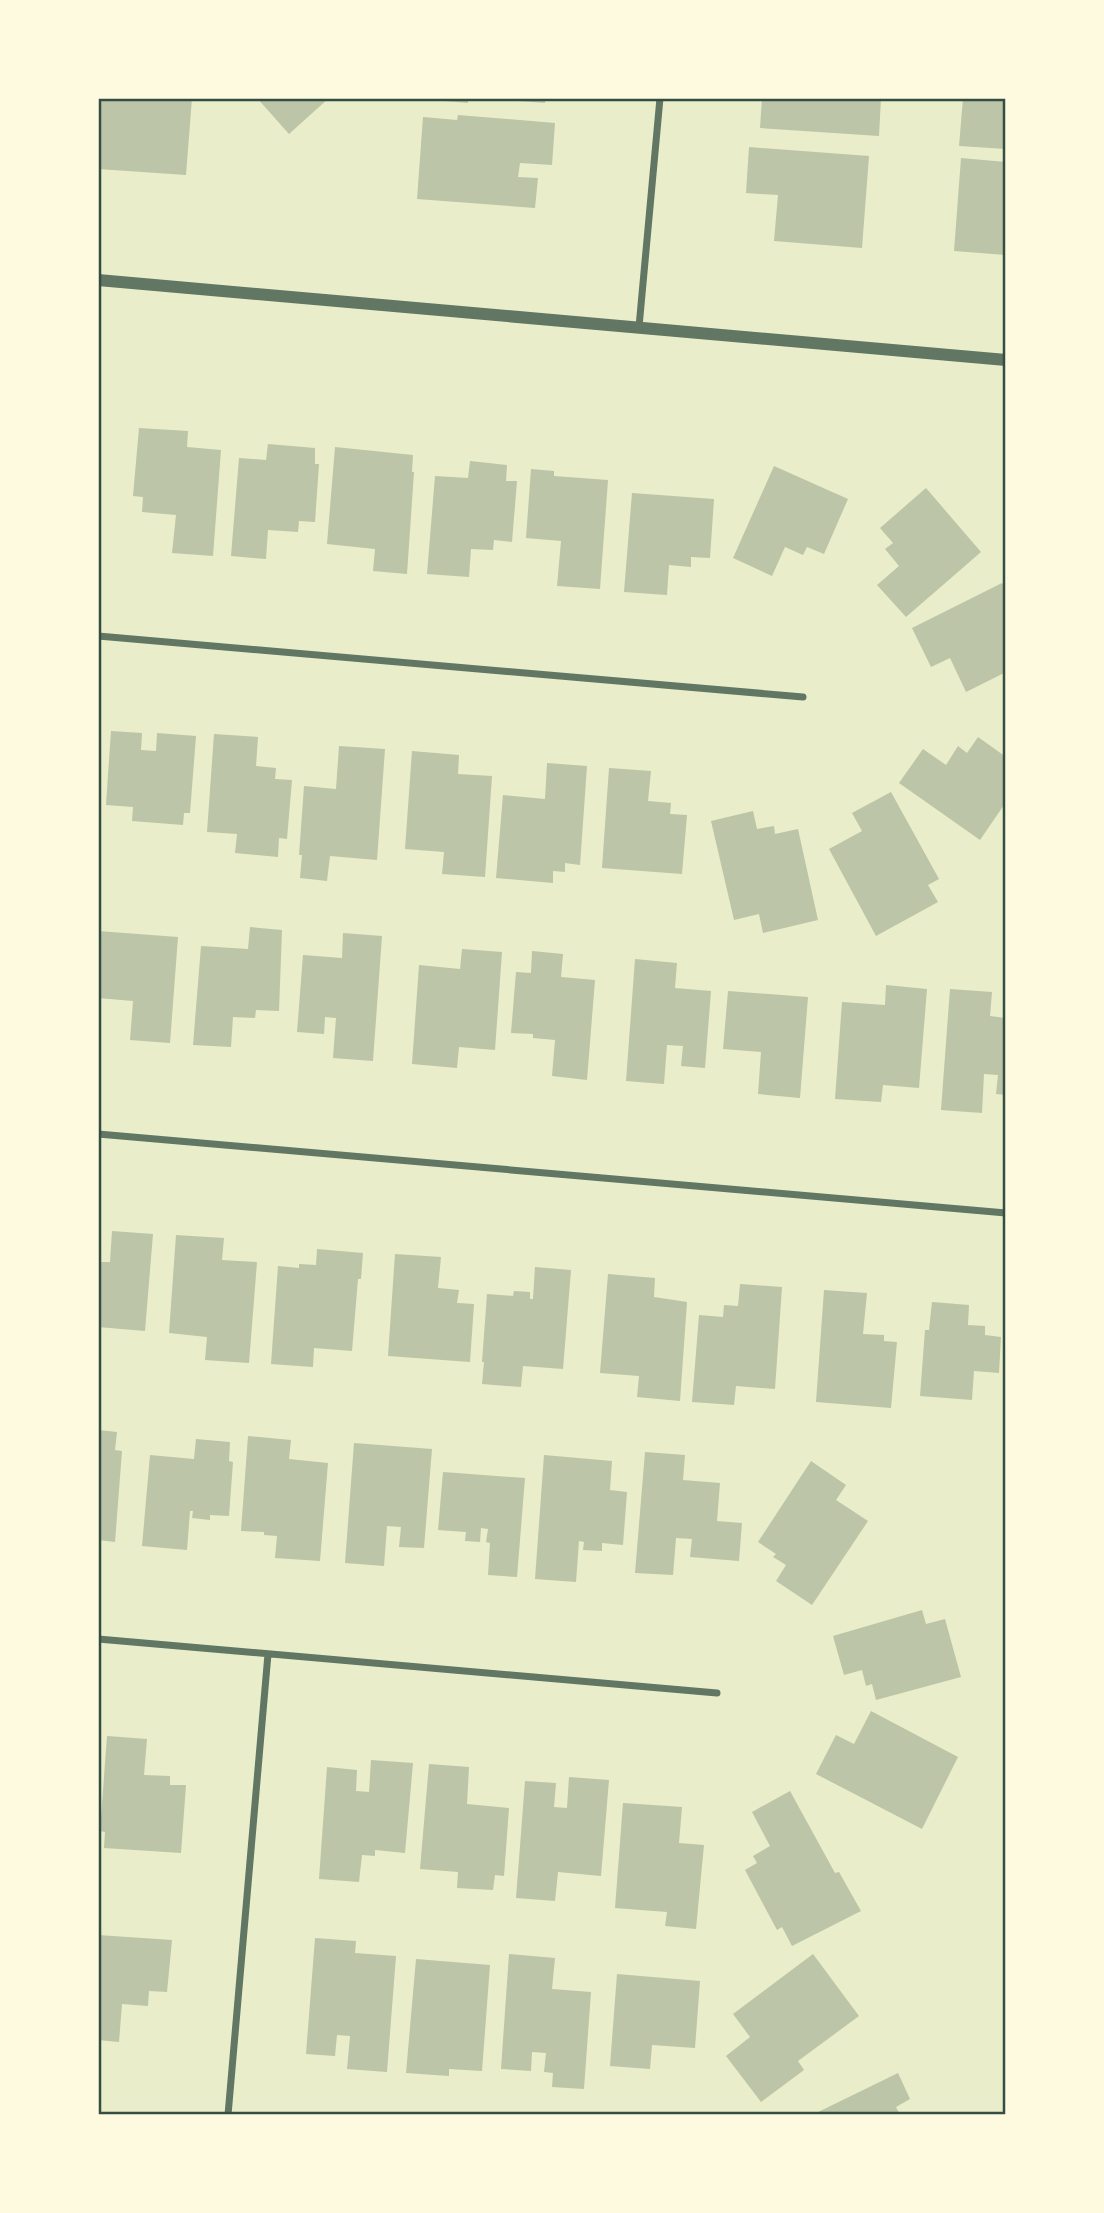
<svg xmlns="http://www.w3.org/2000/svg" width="1104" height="2213" viewBox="0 0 1104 2213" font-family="'Space Grotesk',sans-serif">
<rect width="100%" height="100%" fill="#e9edc9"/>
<path fill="#bcc5a7" d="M100,98H192L186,175L98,169Z
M257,98H329L289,134Z
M434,98H468V103L433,100Z
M507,98H546L545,103L506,100Z
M762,98H881L879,136L760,128Z
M963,98H1006V149L959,146Z
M458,115L555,123L552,165L520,163L518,177L538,178L535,208L417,199L423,117L457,120Z
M749,147L869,156L862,248L774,241L778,195L746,193Z
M961,158L1006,162V255L954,251Z
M139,428L188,431L187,447L221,450L213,556L172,553L176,515L142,512L143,497L133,496Z
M268,444L315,448V464H319L315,522L299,521L298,532L268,530L266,559L231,556L239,458L266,460Z
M335,447L413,455L412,472H414L407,574L373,571L375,549L327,544Z
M470,461L507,465L506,481H517L512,542L494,540L493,550L471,549L469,577L427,574L435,476L468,478Z
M774,466L848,499L824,554L807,547L803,555L785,547L772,576L733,558Z
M531,469L554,471V476L608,480L600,589L557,586L561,541L526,538Z
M926,488L981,552L906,617L877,585L899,566L885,549L893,543L880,528Z
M632,493L714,499L710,558L691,557V567L669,565L667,595L624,592Z
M1002,583L1006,590V672L966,692L950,658L931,667L912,628Z
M111,731L142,733L141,750L156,751L157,733L196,736L190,813H184L183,825L132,821L133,807L106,805Z
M214,734L258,737L256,766L276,768L275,779L292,780L287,839L279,838L278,857L235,853L237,834L207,832Z
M978,737L1006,757V802L980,840L899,783L923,749L946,765L958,746L967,753Z
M339,746L385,749L377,860L330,856L327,881L300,878L302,855H299L304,786L336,789Z
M412,751L459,755L458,774L492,776L485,877L442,874L444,852L405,849Z
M547,763L587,766L580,865L565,863V872L553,871V883L496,878L503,795L545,799Z
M609,768L651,771L648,801L671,803L670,814L687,815L682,874L602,868Z
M891,792L939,879L928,885L938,902L876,936L829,849L862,831L852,813Z
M753,811L757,829L774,826L775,834L798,829L818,920L763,933L759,914L734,920L711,821Z
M250,927L282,930L279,1011L256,1010L255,1018L233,1017L231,1047L193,1045L201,946L248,949Z
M98,931L178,937L170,1043L130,1040L133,1001L98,998Z
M343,933L382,936L373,1061L333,1058L336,1018L325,1017L324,1034L297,1032L303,955L342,958Z
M462,949L502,952L495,1050L459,1047L457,1068L412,1064L419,965L460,969Z
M532,951L563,954L561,977L595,980L587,1080L552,1076L555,1040L533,1038V1034L511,1033L516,972L531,973Z
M635,959L677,963L675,988L711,991L705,1068L681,1066L683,1046L667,1045L664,1084L626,1081Z
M886,985L927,989L919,1088L883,1085L881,1102L835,1099L842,1002L885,1005Z
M950,989L992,992L990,1016L1006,1018V1095L996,1094L998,1075L984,1074L982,1113L941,1110Z
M728,991L808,997L800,1098L758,1094L761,1052L723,1049Z
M112,1231L153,1234L145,1331L98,1327V1262H110Z
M176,1235L224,1238L222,1260L257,1262L249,1363L205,1360L207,1337L169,1333Z
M317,1249L363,1253L361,1279H358L352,1351L314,1348L313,1367L271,1364L278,1266L299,1268V1264L316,1265Z
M395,1254L441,1257L438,1288L459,1290L457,1303L474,1304L470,1362L388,1356Z
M535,1267L571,1270L563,1369L523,1366L521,1387L482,1384L484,1362H482L487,1294L513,1296L514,1291L530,1292V1299H533Z
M608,1274L655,1278L654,1297L687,1302L680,1401L637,1397L639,1376L600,1373Z
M740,1284L782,1287L775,1389L736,1386L734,1405L692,1402L699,1315L723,1317L724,1305L738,1306Z
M824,1290L867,1293L863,1334L884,1335V1341L897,1342L891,1408L816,1402Z
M932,1302L969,1305L968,1325L985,1326V1335L1001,1337L999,1373L974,1371L972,1400L920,1396L925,1330H929Z
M98,1430L117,1432L115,1450L122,1451L115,1542L98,1540Z
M248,1436L291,1440L289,1459L328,1463L320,1561L275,1558L277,1536L264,1535V1532L241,1531Z
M196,1439L230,1442L229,1461L233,1462L229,1516L210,1515V1520L192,1518L193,1511H190L187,1550L142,1546L150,1455L194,1459Z
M354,1443L432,1449L424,1548L399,1547L401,1527L387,1526L384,1566L345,1563Z
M645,1452L685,1455L683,1480L720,1483L717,1521L742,1523L739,1561L690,1557L692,1539L676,1538L673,1575L635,1573Z
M544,1455L612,1461L610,1490L627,1492L623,1545L602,1543V1551L583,1550L584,1542L579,1541L576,1582L535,1579Z
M811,1461L846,1485L836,1500L868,1521L812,1605L776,1581L786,1565L773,1557L776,1554L758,1542Z
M443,1472L525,1478L517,1577L488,1575L490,1543L486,1542L488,1529L481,1528L480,1542L465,1541L466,1532L438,1530Z
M922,1610L926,1624L945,1619L961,1677L876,1700L872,1684L866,1686L862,1670L844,1675L833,1636Z
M871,1711L958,1757L922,1829L816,1774L836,1735L854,1744Z
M107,1736L147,1739L144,1775L170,1776V1785H186L181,1853L104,1848L105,1832L100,1831Z
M371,1760L413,1763L405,1853L375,1850V1856L362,1855L359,1882L319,1879L327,1767L357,1770L356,1791L369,1792Z
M429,1764L469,1767L467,1804L509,1808L504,1876L495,1875L493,1890L457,1888L458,1872L420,1869Z
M569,1777L609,1780L601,1876L558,1872L555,1901L516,1898L525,1781L556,1783L554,1807L567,1808Z
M790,1791L835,1873L839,1872L861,1911L792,1946L782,1927L777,1930L745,1870L757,1863L753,1856L770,1846L752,1812Z
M623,1803L682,1807L679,1843L704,1845L696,1929L665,1926L667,1912L615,1908Z
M98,1935L172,1940L167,1992L149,1991L148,2006L122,2004L119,2042L98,2040Z
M315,1938L356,1941L355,1953L396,1956L387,2072L347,2069L350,2036L337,2035L335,2056L306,2054Z
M509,1954L555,1958L552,1989L591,1992L584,2089L552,2087L553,2073L544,2072L546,2053L532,2052L531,2071L501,2069Z
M813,1954L859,2016L798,2061L804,2070L761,2102L726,2056L750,2037L733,2014Z
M416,1959L490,1965L482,2071L449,2069V2076L406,2073Z
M617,1974L700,1981L695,2048L652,2045L650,2069L610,2066Z
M898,2073L910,2099L896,2107L900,2115H812Z"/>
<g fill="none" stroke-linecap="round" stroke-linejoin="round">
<path stroke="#617663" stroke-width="7" d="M639,327L660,98
M98,636L803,697
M98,1134L1006,1213
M98,1639L717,1693
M228,2115L268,1654"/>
<path stroke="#617663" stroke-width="12" d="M98,280L1006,360"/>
</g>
<rect width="1104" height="2213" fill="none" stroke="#fefae0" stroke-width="200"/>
<rect x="100" y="100" width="904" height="2013" fill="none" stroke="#344e41" stroke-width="2.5"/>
</svg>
